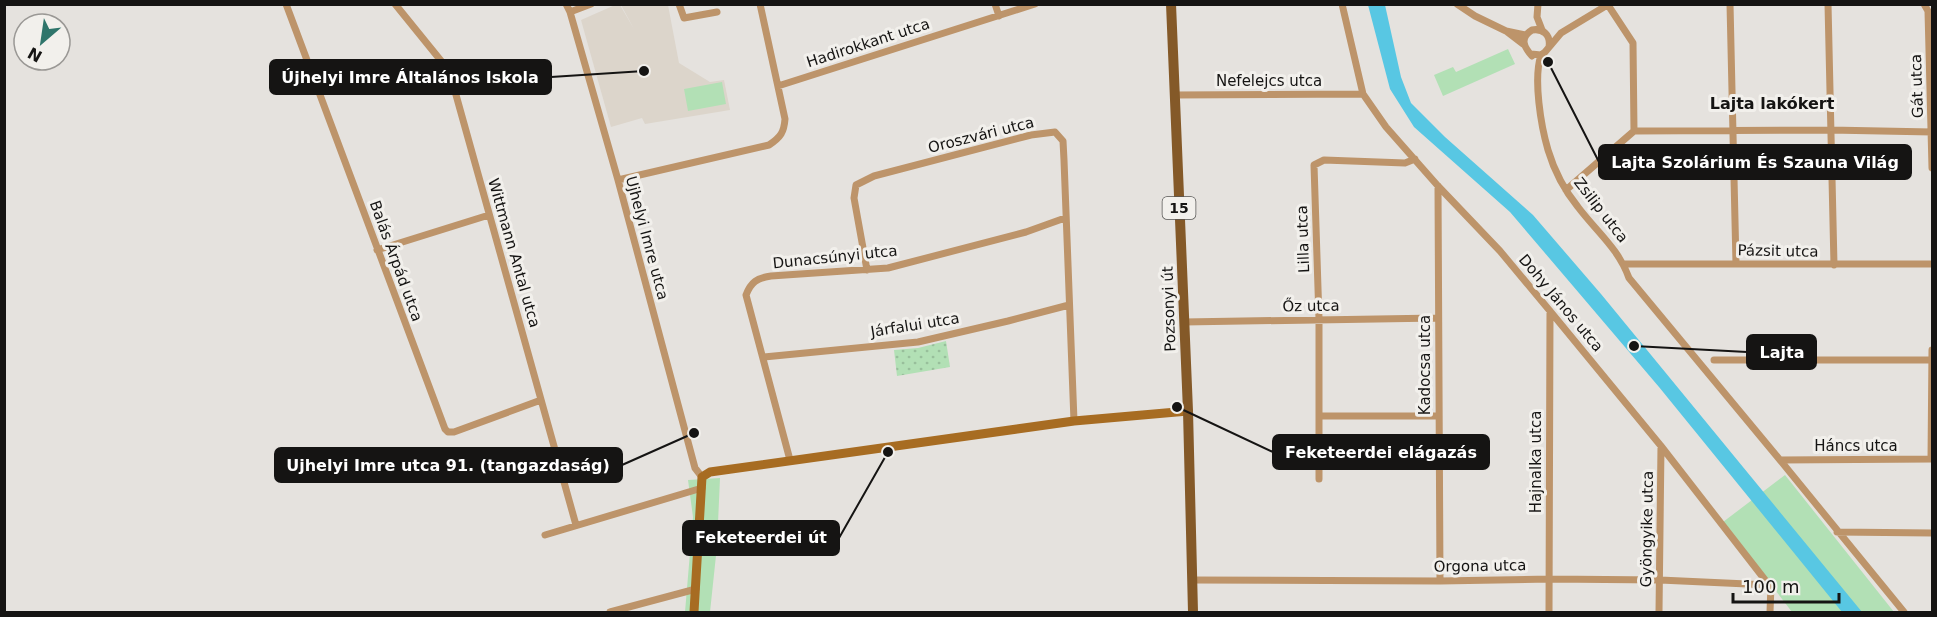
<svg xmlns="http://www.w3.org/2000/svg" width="1937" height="617" viewBox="0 0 1937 617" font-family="'DejaVu Sans',sans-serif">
<defs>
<pattern id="park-dots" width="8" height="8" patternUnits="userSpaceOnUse" patternTransform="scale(1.5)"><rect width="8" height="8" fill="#b2e0b5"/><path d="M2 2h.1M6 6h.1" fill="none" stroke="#98bf9b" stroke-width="1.8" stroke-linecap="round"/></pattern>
</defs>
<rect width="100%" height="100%" fill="#e5e2de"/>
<path fill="#dcd5cb" d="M615,5H620L634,29L621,5H668L679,63L710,82L724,80L730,110L645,124L642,118L611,127L581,20Z"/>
<path fill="#b2e0b5" d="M1508,49L1515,64L1443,96L1434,75L1453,67L1456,72Z
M722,82L726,104L688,111L684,89Z
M1785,475L1894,612H1792L1723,522Z
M720,478L717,546L710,612H685L693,517L688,480Z"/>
<path fill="url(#park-dots)" d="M946,341L950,367L897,376L894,350L918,348Z"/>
<path fill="#58c7e3" d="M1368,5H1385L1401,77L1411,103L1445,137L1533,215L1601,294L1862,612H1842L1659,387L1510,212L1414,127L1390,89Z"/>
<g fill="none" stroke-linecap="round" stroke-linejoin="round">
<path stroke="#bd946a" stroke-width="7" d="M286,4L445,429L448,432H454L541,400
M395,4L442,62L451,77L576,525
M566,4L570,12L618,180L695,468L702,477
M679,4L684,18L717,12
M995,4L999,16
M1342,4L1363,94L1386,127L1438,186L1500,251L1550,311L1661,446L1769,585H1771L1770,612
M1457,4L1475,16L1506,31
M1538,4L1537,17L1542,30
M1730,4L1736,264
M1828,4L1834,265
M1924,4L1928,11L1932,168
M570,12L591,4
M1523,44L1506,31L1525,35
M1531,54L1541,55L1545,52L1561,33L1609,4
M1541,55C1533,79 1541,126 1548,150C1554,170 1565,191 1578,207C1596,231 1619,249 1629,278L1780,460L1904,612
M1532,56C1524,47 1519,38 1532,30C1543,28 1551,35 1549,47
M778,86L1035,4
M1175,95L1363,94
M1634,131L1830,130L1932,132
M618,180L769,145C781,137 784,132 785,119L760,4
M1438,186L1440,581
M1566,190L1634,131L1633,43L1608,5
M377,250L489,215
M1624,264H1932
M867,270L854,198L856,185L874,176L1031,135L1055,132L1063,141L1064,160L1074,421
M1184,322L1438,318
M764,357L918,342L1008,321L1069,305
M1714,360H1932
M1320,416H1439
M1931,459L1932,350
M790,460L746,295C751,282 757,278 771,276L888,268L1026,232L1065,218
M1780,460L1932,459
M1319,479V319L1314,165L1324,160L1405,163L1415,159
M1837,532L1932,533
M545,535L702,488
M1192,580L1440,581L1550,579L1660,580L1769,585
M610,612L696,589
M1549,612L1550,311
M1659,612L1661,446"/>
<path stroke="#a76c22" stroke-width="9" d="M694,612L702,477L710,472L1074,421L1188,411"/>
<path stroke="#845928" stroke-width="10" d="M1171,4L1188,411L1193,612"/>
</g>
<g text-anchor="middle" stroke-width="6" stroke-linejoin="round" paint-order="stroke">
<rect fill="#f2f0ec" stroke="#575654" stroke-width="1.5" x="1162.5" y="197" width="33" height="22" rx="4.5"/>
<g font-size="14" font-weight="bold" fill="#151413">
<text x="1179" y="213">15</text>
</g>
<g font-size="15" fill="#151413" stroke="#f2f0ec">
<text transform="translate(868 43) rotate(-18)" y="5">Hadirokkant utca</text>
<text x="1269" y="86">Nefelejcs utca</text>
<text transform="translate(1917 86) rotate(-92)" y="5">Gát utca</text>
<text transform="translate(981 135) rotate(-14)" y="5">Oroszvári utca</text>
<text transform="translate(1601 210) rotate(52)" y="5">Zsilip utca</text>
<text transform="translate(647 238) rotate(75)" y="5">Ujhelyi Imre utca</text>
<text transform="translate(1303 239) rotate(-92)" y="5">Lilla utca</text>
<text transform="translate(1778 251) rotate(1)" y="5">Pázsit utca</text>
<text transform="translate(514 253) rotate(74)" y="5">Wittmann Antal utca</text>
<text transform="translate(835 257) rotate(-6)" y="5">Dunacsúnyi utca</text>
<text transform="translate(396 261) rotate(70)" y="5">Balás Árpád utca</text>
<text transform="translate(1561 303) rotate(50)" y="5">Dohy János utca</text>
<text transform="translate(1311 306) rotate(-1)" y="5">Őz utca</text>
<text transform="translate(1169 309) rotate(-92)" y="5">Pozsonyi út</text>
<text transform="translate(915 325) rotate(-9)" y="5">Járfalui utca</text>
<text transform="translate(1425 365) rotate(-90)" y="5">Kadocsa utca</text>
<text x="1856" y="451">Háncs utca</text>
<text transform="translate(1536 462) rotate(-90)" y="5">Hajnalka utca</text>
<text transform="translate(1647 529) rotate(-89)" y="5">Gyöngyike utca</text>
<text transform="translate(1480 566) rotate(-1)" y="5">Orgona utca</text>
</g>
<g font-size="16" font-weight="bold" fill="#151413" stroke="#f2f0ec">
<text x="1772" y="109">Lajta lakókert</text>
</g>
</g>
<path fill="none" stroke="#151413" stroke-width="2" d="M644 71L551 77M1548 62L1599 162M1634 346L1747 352M1177 407L1273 452M694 433L622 465M888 452L839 538"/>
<g fill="#151413" stroke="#f2f0ec" stroke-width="2">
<circle cx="644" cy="71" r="6"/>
<circle cx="1548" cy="62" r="6"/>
<circle cx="1634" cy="346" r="6"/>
<circle cx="1177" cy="407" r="6"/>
<circle cx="694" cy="433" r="6"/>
<circle cx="888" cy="452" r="6"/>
</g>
<g fill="#151413" stroke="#151413" stroke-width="2">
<rect x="270" y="60" width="281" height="34" rx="6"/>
<rect x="1599" y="145" width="312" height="34" rx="6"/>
<rect x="1747" y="335" width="69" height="34" rx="6"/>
<rect x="1273" y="435" width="216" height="34" rx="6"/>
<rect x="275" y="448" width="347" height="34" rx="6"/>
<rect x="683" y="521" width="156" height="34" rx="6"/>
</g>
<g font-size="16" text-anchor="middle" font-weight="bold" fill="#fff">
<text x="410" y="83">Újhelyi Imre Általános Iskola</text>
<text x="1755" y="168">Lajta Szolárium És Szauna Világ</text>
<text x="1782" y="358">Lajta</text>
<text x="1381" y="458">Feketeerdei elágazás</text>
<text x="448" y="471">Ujhelyi Imre utca 91. (tangazdaság)</text>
<text x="761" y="543">Feketeerdei út</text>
</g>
<rect width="1937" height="617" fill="none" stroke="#151413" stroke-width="12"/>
<g transform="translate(42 42) rotate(209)"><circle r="28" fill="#f2f0ec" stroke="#9a9895" stroke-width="1.5"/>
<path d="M0-4.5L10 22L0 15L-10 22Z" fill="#2f756b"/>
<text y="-9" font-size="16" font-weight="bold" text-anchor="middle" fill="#151413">N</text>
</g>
<path d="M1733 593v9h106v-9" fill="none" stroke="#151413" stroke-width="3"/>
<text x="1742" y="593" font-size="18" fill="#151413" stroke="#f2f0ec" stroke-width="4.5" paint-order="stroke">100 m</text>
</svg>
